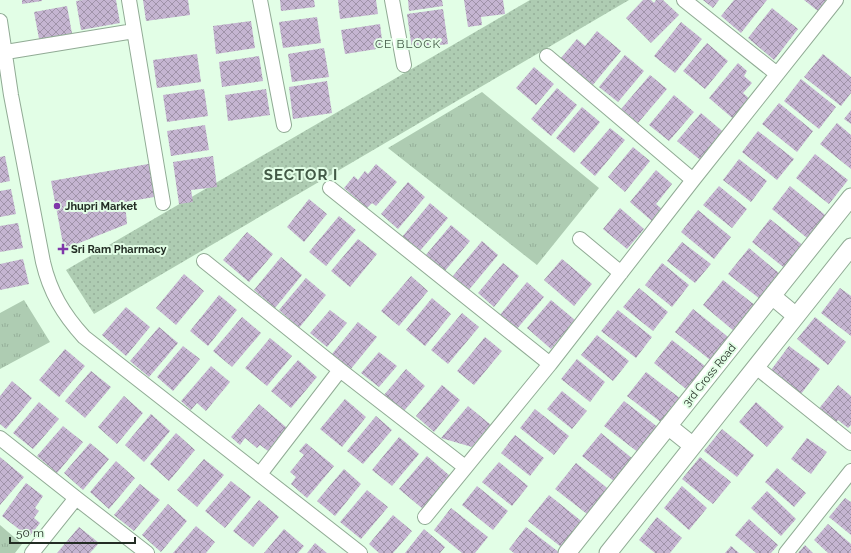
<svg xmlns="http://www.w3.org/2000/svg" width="851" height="553" viewBox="0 0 851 553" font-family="Raleway,sans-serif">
<defs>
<pattern id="grass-dots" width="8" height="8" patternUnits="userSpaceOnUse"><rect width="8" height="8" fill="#aeccb2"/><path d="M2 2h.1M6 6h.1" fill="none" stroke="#95af99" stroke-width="1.8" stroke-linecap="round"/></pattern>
<pattern id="park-tufts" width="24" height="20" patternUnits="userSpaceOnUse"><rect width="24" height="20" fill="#aeccb2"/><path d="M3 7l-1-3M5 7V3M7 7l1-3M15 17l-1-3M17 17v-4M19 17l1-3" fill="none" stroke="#95af99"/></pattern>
<pattern id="building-cross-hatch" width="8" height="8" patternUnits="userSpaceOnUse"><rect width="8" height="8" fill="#c5b5d1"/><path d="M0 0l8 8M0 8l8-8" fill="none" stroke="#a093a9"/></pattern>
</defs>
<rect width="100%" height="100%" fill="#e2fee6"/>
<path fill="url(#grass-dots)" d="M530,0H629L94,314L66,270Z"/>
<path fill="url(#park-tufts)" d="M482,92L599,188L537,265L388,148Z
M24,300L50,342L0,369V313Z
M0,525L22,544L15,553H0Z"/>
<path fill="url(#building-cross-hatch)" d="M22,0H42V1L22,4Z
M83,0H116L120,23L81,30L76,1Z
M143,0H188L190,15L146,21Z
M280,0H314L315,7L281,11Z
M338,0H376L378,14L340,19Z
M408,0H442L443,6L409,11Z
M464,0H503L505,14L481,17L482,25L468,27Z
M643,0H651L654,3L656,0H663L679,15L651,43L626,18Z
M703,0H719L713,8Z
M734,0H767L741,33L721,16Z
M804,0H834L823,15Z
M67,6L73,39L40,44L34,12Z
M772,8L798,29L774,60L748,38Z
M443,9L448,44L412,49L407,14Z
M317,17L321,43L283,48L279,22Z
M251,21L255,48L216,54L213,26Z
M681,22L702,39L675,73L654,56Z
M380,24L383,48L345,54L341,30Z
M597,31L621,51L592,86L560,59L577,39L585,46Z
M707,43L728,61L705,89L683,71Z
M324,48L329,77L292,82L288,54Z
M197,54L201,82L157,88L153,60Z
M823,54L851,77V93L841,106L804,77Z
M625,55L644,71L618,102L599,87Z
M259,56L263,81L222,87L219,62Z
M738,63L747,71L744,76L752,83L743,93L753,102L737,122L709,98Z
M534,67L554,84L536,105L516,88Z
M650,75L667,89L638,123L621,109Z
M801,79L836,107L819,129L784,101Z
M327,81L332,113L293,119L289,87Z
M557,88L577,105L551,136L531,119Z
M204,89L208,116L167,122L163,95Z
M266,89L270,115L228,121L225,95Z
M674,95L694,112L669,141L649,125Z
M779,103L813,131L797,152L762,124Z
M582,107L600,122L574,153L556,138Z
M851,110V124L844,119Z
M701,113L727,135L704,163L677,141Z
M837,123L851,135V169L820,144Z
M205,125L209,150L171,156L167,131Z
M610,128L625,140L595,176L580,163Z
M758,131L794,159L777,180L742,152Z
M633,147L650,161L625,192L608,177Z
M815,154L848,180L829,204L796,178Z
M5,156L10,181L0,183V157Z
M213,156L217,187L191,190L193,202L179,204L173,162Z
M739,159L767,181L751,202L723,180Z
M154,163L160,196L125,202L127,224L64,249L51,181Z
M376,164L397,182L376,206L372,203L367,208L344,188L354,176L358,180L365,171L368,174Z
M656,170L672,184L656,204L663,210L653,222L630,202Z
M408,182L425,197L398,229L381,214Z
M719,186L747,209L732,228L703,205Z
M790,186L830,219L812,242L772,209Z
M11,189L16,214L0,217V191Z
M309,199L327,214L304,242L287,227Z
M430,203L448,218L419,252L402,237Z
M620,208L644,229L627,249L603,229Z
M698,210L731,237L714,259L681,232Z
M339,216L356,230L326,266L309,252Z
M770,219L805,247L787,270L752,242Z
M18,223L23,248L0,252V226Z
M451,225L470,241L444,272L425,256Z
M247,232L273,254L249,282L223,260Z
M358,239L377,254L350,287L331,271Z
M482,241L498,255L468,291L452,277Z
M682,242L711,264L695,283L667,261Z
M749,248L780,274L760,299L728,274Z
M281,257L302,275L275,308L254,290Z
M23,259L29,284L0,290V264Z
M562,259L592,284L574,306L544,280Z
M503,263L519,276L494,307L478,293Z
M662,263L689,285L672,307L645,285Z
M184,274L204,291L176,325L156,308Z
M411,276L428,291L399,326L381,311Z
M306,278L326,295L299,328L279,310Z
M723,280L756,306L735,332L703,305Z
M527,282L544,297L516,330L499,316Z
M639,288L668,312L653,331L623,307Z
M840,288L851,296V336L821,313Z
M219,295L237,310L208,346L190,331Z
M432,298L451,314L425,346L406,330Z
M551,300L575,320L551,349L527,328Z
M126,307L150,327L126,356L102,335Z
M693,309L732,340L714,363L675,332Z
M330,310L347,323L327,347L310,333Z
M618,310L652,337L636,358L601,331Z
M462,313L479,327L448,364L431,350Z
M242,317L261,333L232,367L213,351Z
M815,317L846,342L828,365L797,339Z
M358,322L377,337L350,370L332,354Z
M159,327L178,343L149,377L130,361Z
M597,335L629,361L613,381L581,355Z
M485,337L502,351L474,385L457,371Z
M270,338L292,356L267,386L245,368Z
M672,340L710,370L691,393L654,363Z
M183,346L200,359L173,391L157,377Z
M789,346L820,369L801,394L771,370Z
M65,349L85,366L59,397L39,380Z
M379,352L397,366L379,387L361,373Z
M577,359L605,382L590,402L561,379Z
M298,360L317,377L291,408L271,391Z
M211,366L230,382L206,411L197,403L191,410L181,401Z
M406,369L425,386L404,411L384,395Z
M91,371L111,387L85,418L65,401Z
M646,372L681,399L662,423L627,396Z
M12,381L32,398L6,429L0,424V396Z
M442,385L460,400L434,432L416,416Z
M838,385L851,396V425L848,428L838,420L833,426L817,411Z
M562,391L587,411L572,429L547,409Z
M124,396L143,413L117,444L98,427Z
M345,399L366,417L342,447L320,429Z
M624,401L659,428L639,453L604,426Z
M39,402L59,419L33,449L13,433Z
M756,402L784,427L767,447L739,422Z
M259,404L287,428L268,451L260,445L257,448L245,438L240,445L231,437Z
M468,406L491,425L472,447L441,438Z
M535,409L569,436L554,455L520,428Z
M151,414L170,431L144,462L125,445Z
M376,416L392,430L363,464L347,451Z
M63,426L83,442L57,473L37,456Z
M722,429L754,455L737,477L704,451Z
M176,433L195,450L169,481L150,464Z
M601,433L633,459L615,482L582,456Z
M515,435L544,458L530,476L501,453Z
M399,437L419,454L392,486L372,470Z
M807,438L827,452L811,474L791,459Z
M90,443L109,459L83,490L64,473Z
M306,443L334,466L307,498L291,484L296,477L290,472L304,455L299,451Z
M427,456L450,476L423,509L399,489Z
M0,457L24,477L0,505Z
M700,457L731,482L713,504L682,479Z
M204,459L224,475L197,507L177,490Z
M116,461L135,478L109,509L90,492Z
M499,462L528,486L512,506L482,482Z
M576,463L611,491L591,517L555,489Z
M777,468L806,493L794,507L765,482Z
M344,469L361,484L335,516L317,501Z
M231,481L251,497L225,528L205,511Z
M26,483L43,496L35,508L39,511L34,518L40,523L29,537L2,516Z
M140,484L160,500L134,531L114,515Z
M477,486L508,511L493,530L462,505Z
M682,486L707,508L689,530L664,508Z
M367,490L388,507L361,539L340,522Z
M767,491L796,519L781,536L751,508Z
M549,495L585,524L565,550L528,521Z
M845,498L851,502V535L829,517Z
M259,500L279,517L253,547L233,531Z
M168,504L187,521L161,552L142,535Z
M451,508L488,537L475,553H462L434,530Z
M393,515L412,531L393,553H379L369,544Z
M657,517L682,538L670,553H655L639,540Z
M749,519L778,545L771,553H756L735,535Z
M828,524L851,544V553H828L814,540Z
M196,526L215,542L206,553H173Z
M79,527L99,543L90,553H57Z
M526,527L560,553H514L509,549Z
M284,529L304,546L298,553H264Z
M424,529L445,547L440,553H405Z
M315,543L327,553H307Z
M805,545L813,553H798Z
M731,546L739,553H725Z"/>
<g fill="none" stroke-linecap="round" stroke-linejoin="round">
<g stroke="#91ab95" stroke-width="16">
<path id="minor" d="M129,0L163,203
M260,0L284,125
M392,0L404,65
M684,0L777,74
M0,21L11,95L43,262C50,292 63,314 84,337L360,553
M6,52L134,31
M547,56L693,180
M330,188L550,364L425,517
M580,239L621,273
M204,261L340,370L465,467
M550,364L693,180L836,0
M756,367L851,443
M0,438L76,498
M260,474L340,370
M32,553L76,498L147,553
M786,553L851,471"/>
</g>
<g stroke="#91ab95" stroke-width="19">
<path id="tertiary" d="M772,296L796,316
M668,426L693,446
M567,553L851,197
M608,553L851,247"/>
</g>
<use href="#minor" stroke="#fff" stroke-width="14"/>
<use href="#tertiary" stroke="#fff" stroke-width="17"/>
</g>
<g fill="#7f37a9" stroke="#e2fee6" stroke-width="1.5">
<circle cx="57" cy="206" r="4"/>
<path d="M61 243h4v4h4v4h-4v4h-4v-4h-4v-4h4z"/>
</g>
<g text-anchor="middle" stroke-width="4" stroke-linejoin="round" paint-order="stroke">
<g font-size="11" font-weight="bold" fill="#222c23" stroke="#e2fee6" text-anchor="start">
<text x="65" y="210">Jhupri Market</text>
<text x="71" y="253">Sri Ram Pharmacy</text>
</g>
<g font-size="11" fill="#222c23" stroke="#e2fee6">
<text transform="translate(709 375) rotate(-51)" y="4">3rd Cross Road</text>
</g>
<g font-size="12" letter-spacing="1" fill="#425946" stroke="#e2fee6">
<text x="408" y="48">CE BLOCK</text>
</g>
<g font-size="15" font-weight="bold" letter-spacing="1" fill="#425946" stroke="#e2fee6">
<text x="301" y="180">SECTOR I</text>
</g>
</g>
<path d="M10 537v6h125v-6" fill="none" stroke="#222c23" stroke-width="2"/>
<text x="16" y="537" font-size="12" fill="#222c23" stroke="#e2fee6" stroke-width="3" paint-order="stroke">50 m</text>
</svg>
